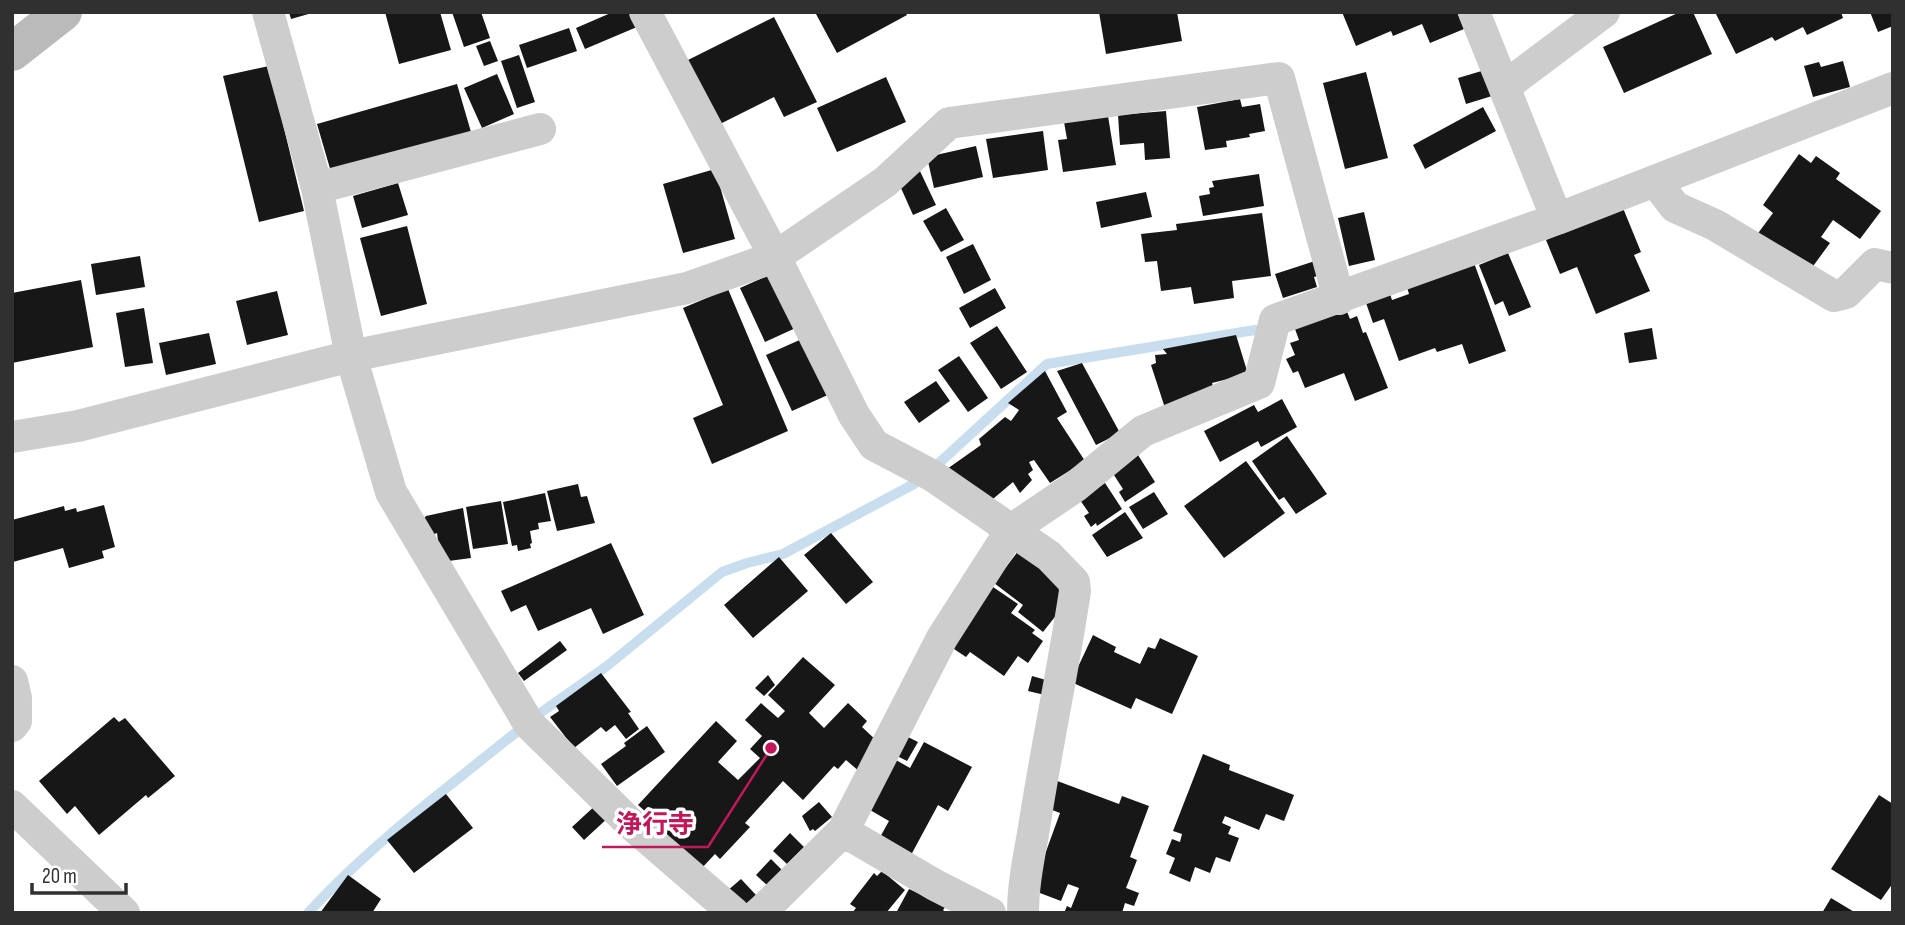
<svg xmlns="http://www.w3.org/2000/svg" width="1905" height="925" viewBox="0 0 1905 925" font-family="'Sofia Sans Condensed','Noto Sans JP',sans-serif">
<rect width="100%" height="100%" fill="#fff"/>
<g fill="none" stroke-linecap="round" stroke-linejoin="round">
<path stroke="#c8ddee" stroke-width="10" d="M937,465L1047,364L1255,330
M536,716L607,666L722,572L747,563L783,554L914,484
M308,913C370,845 447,788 519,730"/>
</g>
<path fill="#171717" d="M289,12H312V13L291,19Z
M385,12H440L451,50L399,64Z
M452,12H481L490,38L464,47Z
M613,12H638L644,24L585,49L576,28Z
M819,12H905L907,15L837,53L816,14Z
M1099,12H1177L1182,41L1106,54Z
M1342,12H1457L1464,29L1430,43L1422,24L1393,36L1391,31L1356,46Z
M1680,12H1693L1712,54L1624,93L1603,47Z
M1715,12H1841L1843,18L1807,35L1803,27L1775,41L1772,37L1736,54Z
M1870,12H1893V26L1878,32Z
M774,17L817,102L784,117L774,97L718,125L686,61Z
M569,28L577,51L527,68L519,45Z
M490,41L498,61L484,66L476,46Z
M519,55L535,102L517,108L501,61Z
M1843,61L1850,87L1813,97L1804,66L1819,62L1821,67Z
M269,66L304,211L259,222L223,76Z
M1485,70L1492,96L1466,104L1458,78Z
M1366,72L1388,158L1345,169L1323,83Z
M497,74L514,114L482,128L464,88Z
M886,77L906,122L837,152L817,108Z
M457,84L471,132L331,172L317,124Z
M1240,99L1242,107L1260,104L1265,131L1249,134L1250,137L1226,141L1227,147L1205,150L1197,107Z
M1483,107L1496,131L1425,169L1413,145Z
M1166,111L1170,158L1145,160L1144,143L1120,145L1118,115Z
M1108,116L1116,165L1063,172L1058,140L1067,139L1064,122Z
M1043,131L1048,170L993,178L986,139Z
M976,146L983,177L934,188L927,157Z
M1799,154L1811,163L1816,156L1840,173L1836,179L1881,211L1860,239L1833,220L1821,237L1830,243L1811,269L1756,236L1773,213L1763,205Z
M715,169L735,239L683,253L663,184Z
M919,169L936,205L913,215L897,179Z
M1259,174L1264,206L1203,216L1199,196L1210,194L1209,188L1214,187L1212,181Z
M398,183L408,215L362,228L353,196Z
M1146,192L1152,217L1101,228L1096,202Z
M946,208L964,240L941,252L923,221Z
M1623,208L1641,252L1634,255L1650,291L1596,314L1577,267L1560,274L1546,240Z
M1364,212L1375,260L1349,266L1338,218Z
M1262,213L1271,276L1232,281L1234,298L1194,304L1191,287L1161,291L1157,261L1145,262L1141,234L1177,230L1176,224Z
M407,226L427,304L381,316L360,238Z
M973,244L991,280L964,294L946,257Z
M1508,253L1531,307L1509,316L1503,301L1495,305L1479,265Z
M140,256L145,287L96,295L91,264Z
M1318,260L1323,274L1314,277L1317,287L1283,298L1275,274Z
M1473,260L1506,351L1469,364L1462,344L1437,352L1435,348L1399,361L1384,319L1373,323L1366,303L1390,294L1392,300L1409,294L1406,284Z
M776,272L800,326L765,342L740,288Z
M81,280L93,347L12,363V293Z
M995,288L1006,308L970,328L959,308Z
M728,289L788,431L712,464L693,418L723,405L683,308Z
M277,291L288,335L247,345L236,301Z
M144,308L153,363L125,367L116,313Z
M1346,309L1350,319L1357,316L1363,333L1366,332L1388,388L1355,401L1344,373L1305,388L1298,371L1293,373L1286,359L1295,355L1290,343L1299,340L1295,329Z
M997,326L1027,372L1001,389L970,343Z
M1652,328L1657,359L1629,363L1624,333Z
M209,333L216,364L166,375L159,343Z
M1236,335L1248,374L1212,383L1214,389L1165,408L1151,365L1156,363L1155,355L1167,354L1163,349Z
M804,338L830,394L792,411L766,355Z
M959,356L988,398L968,412L938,370Z
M1082,363L1120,433L1096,445L1057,371Z
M1045,371L1067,412L1057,418L1085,461L1050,483L1034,460L1029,462L1033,470L1028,474L1032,480L1020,493L1013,482L987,504L947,469L981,445L979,439L1005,417L1011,421L1019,410L1008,403Z
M936,381L950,401L919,423L904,402Z
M1282,399L1297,427L1261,447L1258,441L1220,462L1204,431L1254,405L1258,412Z
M1287,436L1327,494L1296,514L1284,497L1279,500L1252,461Z
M1138,455L1155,482L1125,502L1119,492L1123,489L1112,472Z
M1246,461L1285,513L1224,558L1184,506Z
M1105,483L1122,509L1097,526L1096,523L1091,527L1084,516L1089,513L1080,500Z
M578,484L581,497L587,496L595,523L557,531L547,491Z
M1154,492L1168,514L1143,529L1129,507Z
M545,493L551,521L538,523L539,529L530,531L532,543L530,544L531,548L518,551L517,545L512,546L503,502Z
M501,501L508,544L473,549L466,507Z
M104,505L115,547L102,551L104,558L69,568L63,548L13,562L12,520L64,506L65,511L76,508L77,512Z
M463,508L471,558L441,562L437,533L430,536L418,527L426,516Z
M1125,512L1143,538L1107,557L1092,535Z
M831,533L873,582L846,604L804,555Z
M611,543L644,615L603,634L591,608L538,631L526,605L511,612L501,591Z
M1022,546L1069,599L1043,632L1018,612L1023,605L994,583Z
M779,557L808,591L753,638L724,605Z
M993,587L1018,604L1011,613L1035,630L1032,633L1043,641L1028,663L1018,656L1004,676L970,652L966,657L951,647Z
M1093,635L1116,647L1114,652L1140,664L1148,647L1155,649L1160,638L1198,656L1172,714L1136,698L1131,709L1071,682Z
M560,641L567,650L524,681L518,673Z
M803,657L835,685L809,713L824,728L848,703L867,721L862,727L878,742L860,772L846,760L838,769L834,766L803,800L783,781L745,823L750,827L720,859L715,854L701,869L644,816L647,813L638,805L716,721L737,741L718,762L738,780L760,758L750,749L762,736L745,720L761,703L778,718L785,711L768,695Z
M601,673L631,712L628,713L639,729L626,739L615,725L606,732L601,727L574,748L550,717L559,711L556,706Z
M768,675L775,685L764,696L755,688Z
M1032,676L1053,682L1049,696L1028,691Z
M114,717L119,722L125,718L175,776L148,798L146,795L99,835L75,806L67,814L39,781Z
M647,726L665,752L617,786L601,764L626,746L624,743Z
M908,737L918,742L907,761L897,756Z
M924,742L972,767L948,811L938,805L911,855L879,839L889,821L870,810L896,760L910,768Z
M1203,754L1230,765L1229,770L1294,795L1284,821L1266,814L1259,830L1225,816L1222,823L1231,827L1228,834L1239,838L1230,862L1216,857L1210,873L1195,867L1190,882L1169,873L1175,858L1166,854L1172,839L1180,842L1182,834L1173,831Z
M1052,779L1119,804L1122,796L1149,806L1130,857L1137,860L1126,888L1139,893L1134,906L1125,903L1122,913H1064L1067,906L1071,908L1079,888L1068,884L1061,901L1032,890L1060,813L1042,806Z
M446,794L473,828L414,873L387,840Z
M1879,795L1893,804V883L1881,900L1831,869Z
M819,802L832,817L815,831L813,829L810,831L802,816Z
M598,803L610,816L584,840L572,827Z
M790,833L804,847L787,864L773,851Z
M771,859L785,873L770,888L756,875Z
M882,871L905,890L886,913H852L856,908L850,904L874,873L877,876Z
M348,875L381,899L372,913H320Z
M741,879L756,895L741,908L727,891Z
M909,889L946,906L943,910L947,913H896Z
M1831,898L1856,913H1822Z"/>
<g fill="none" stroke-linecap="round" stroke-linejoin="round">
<path stroke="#cdcdcd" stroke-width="32" d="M268,12L317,188L351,356L391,492L529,724L632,825L734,913
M645,12L775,257L854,415L874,445L933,476L1049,556L1074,582L1075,591C1063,671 1046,749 1034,828C1029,857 1023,884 1023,913
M1474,12L1557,219
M1504,87L1604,12
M1655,181L1675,207L1715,225L1834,296L1846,293L1875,264L1893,268
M317,188L540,129
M12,437L78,426L351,356L687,288L775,257L885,182L949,123L1279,78L1339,299
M12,681L16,698V721L12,726
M12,806L124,913
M843,831L935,885L990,913
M760,913L843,831L942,638L1011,530L1076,486L1143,431L1259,383L1275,320L1557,219L1893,88"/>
<path stroke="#bababa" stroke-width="38" d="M12,52L63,12"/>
</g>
<path fill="none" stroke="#c2185b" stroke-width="2.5" d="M771 748L708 847H602"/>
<circle fill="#c2185b" stroke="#fff" stroke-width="2.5" cx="771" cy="748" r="7"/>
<g font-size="26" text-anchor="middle" font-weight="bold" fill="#c2185b" stroke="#fff" stroke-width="7" stroke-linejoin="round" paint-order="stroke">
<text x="655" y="833">浄行寺</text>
</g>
<rect width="1905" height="925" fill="none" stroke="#303030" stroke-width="28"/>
<path d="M32 883v10h94v-10" fill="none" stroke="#303030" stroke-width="3.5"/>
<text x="42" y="883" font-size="21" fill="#303030" stroke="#ffffff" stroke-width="5" paint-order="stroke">20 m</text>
</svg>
